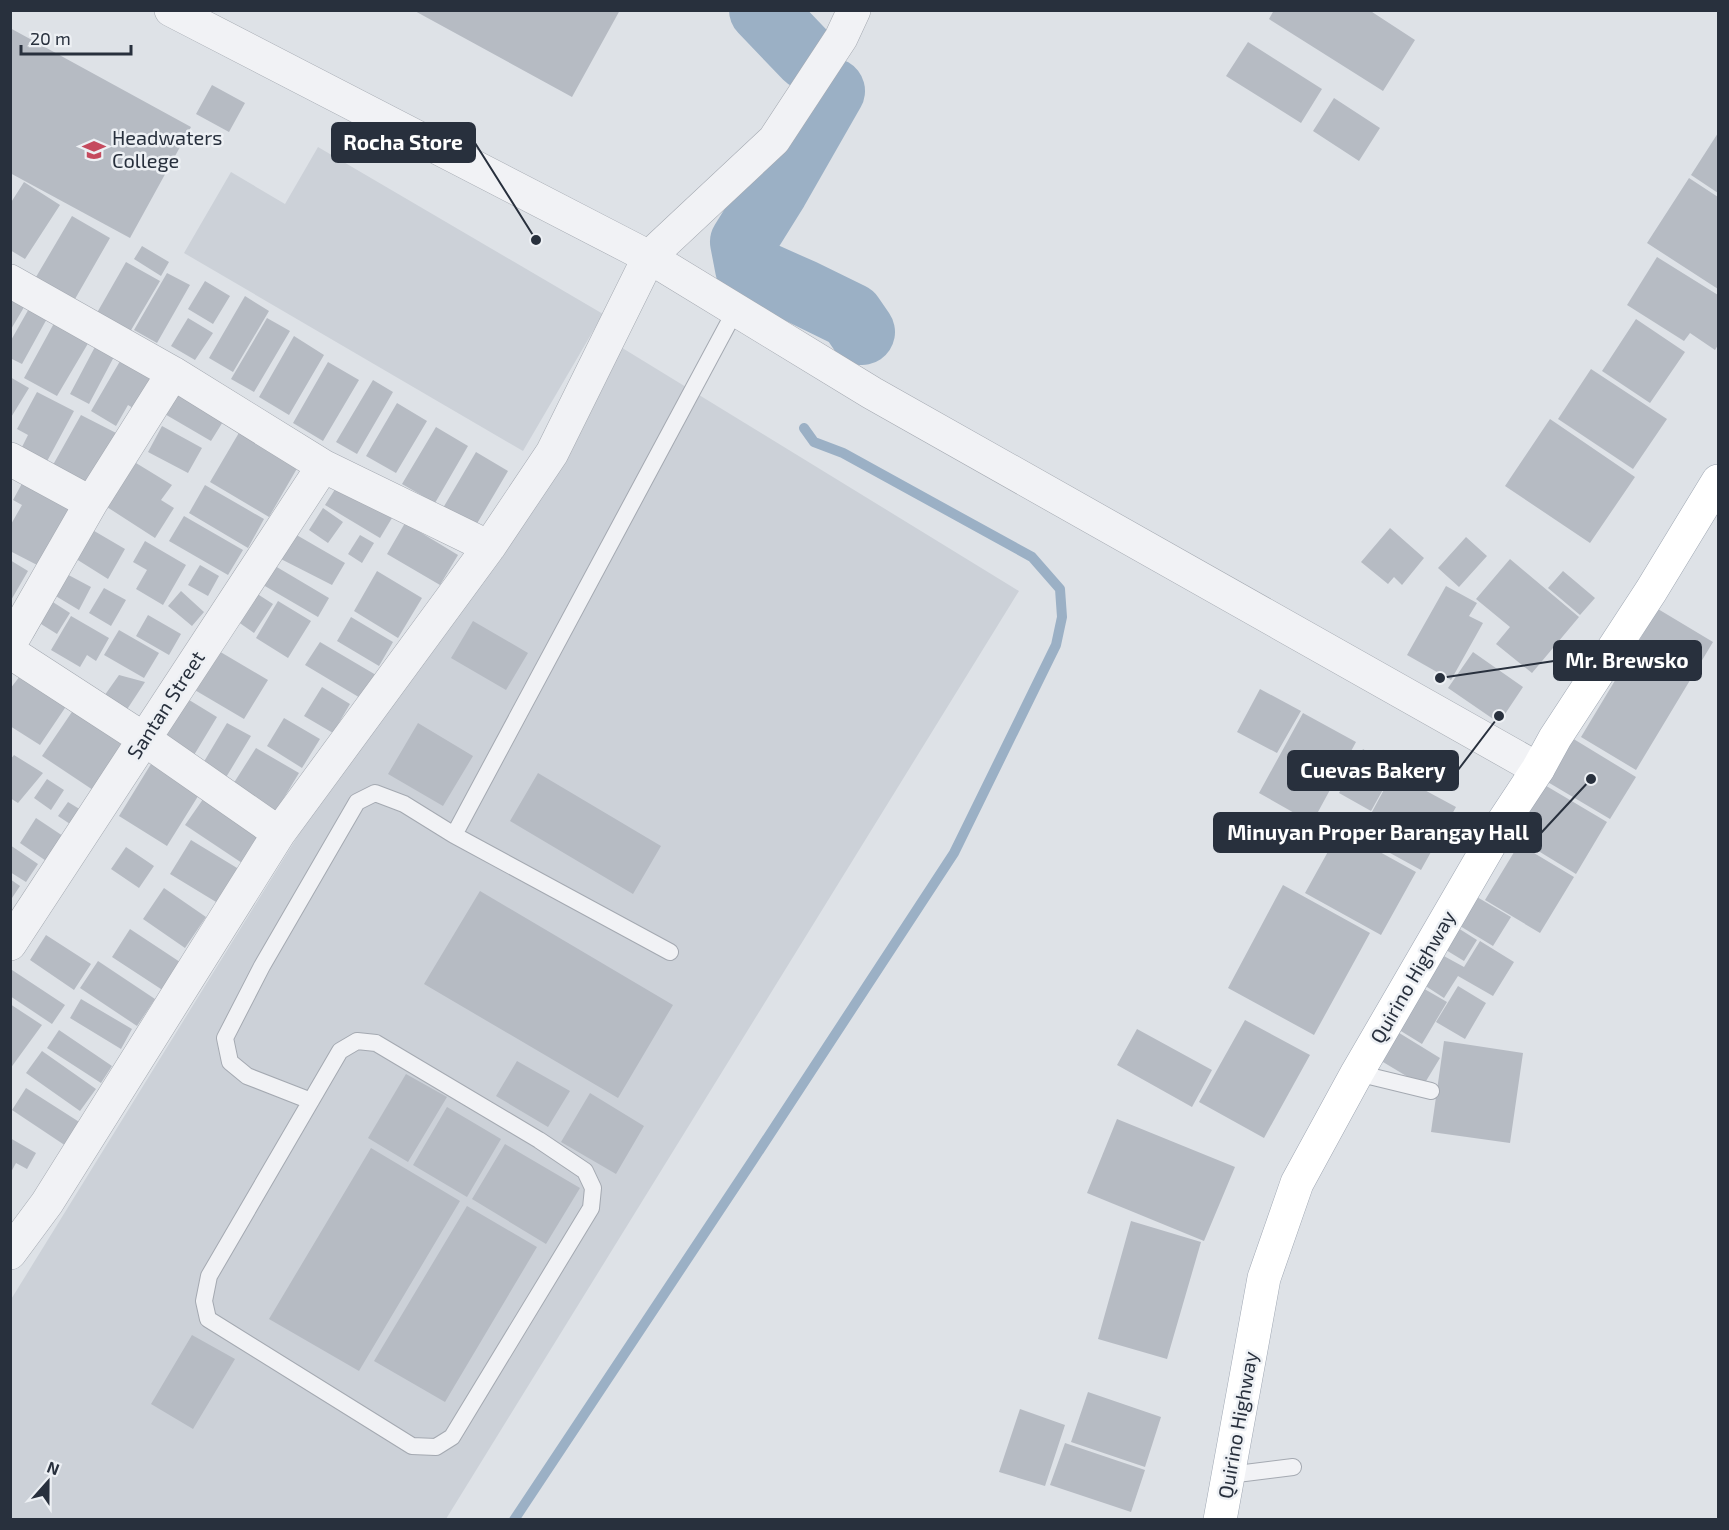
<svg xmlns="http://www.w3.org/2000/svg" width="1729" height="1530" viewBox="0 0 1729 1530" font-family="'Exo 2',sans-serif">
<rect width="100%" height="100%" fill="#dee2e7"/>
<path fill="#ccd1d8" d="M318,147L603,314L523,451L184,253L231,172L285,204Z
M606,338L1019,591L446,1519H11L10,1301Z"/>
<g fill="none" stroke-linecap="round" stroke-linejoin="round">
<path stroke="#9bb0c5" stroke-width="10" d="M514,1520L753,1160L954,853L1056,645L1062,617L1060,589L1032,557L843,453L814,442L804,428"/>
<path stroke="#9bb0c5" stroke-width="66" d="M762,10L807,57
M832,91L776,189L743,242L748,268L802,292L851,316L862,332"/>
</g>
<path fill="#b6bbc3" d="M413,10H620L572,97Z
M1274,10H1369L1415,40L1383,91L1269,19Z
M10,28L191,127L130,238L10,173Z
M1248,42L1322,89L1301,123L1226,76Z
M212,85L245,103L229,132L196,114Z
M1334,98L1380,128L1359,161L1313,131Z
M1718,133V193L1691,175Z
M1689,178L1718,197V289L1647,243Z
M24,182L60,205L25,259L10,250V204Z
M72,216L110,238L75,299L36,277Z
M142,246L169,262L161,276L134,259Z
M1657,257L1718,295V345L1715,350L1690,333L1684,341L1627,305Z
M126,262L160,281L127,337L94,318Z
M167,273L190,285L157,343L134,330Z
M205,281L230,296L213,324L188,309Z
M10,286L30,297L10,331Z
M245,296L269,311L233,372L209,358Z
M31,305L49,315L22,364L10,358V342Z
M58,316L93,335L57,396L24,378Z
M188,318L213,333L195,360L171,346Z
M267,318L290,331L254,392L231,379Z
M1636,319L1685,352L1650,403L1602,371Z
M294,336L324,355L289,415L259,397Z
M97,343L116,353L89,404L70,394Z
M123,356L161,378L141,413L128,405L116,426L91,411Z
M328,362L359,380L323,441L293,423Z
M1591,369L1667,419L1633,469L1558,419Z
M10,377L29,388L10,419Z
M373,380L393,392L357,454L336,442Z
M180,384L229,412L211,441L163,413Z
M37,392L74,411L45,465L20,451L28,435L17,429Z
M397,403L427,421L396,473L366,456Z
M81,415L122,436L87,496L49,472Z
M1550,419L1635,477L1590,543L1505,486Z
M162,426L202,448L188,473L148,452Z
M436,427L468,446L435,503L402,484Z
M240,431L299,465L269,517L210,482Z
M476,452L508,471L475,527L443,508Z
M136,463L172,485L161,500L174,508L155,538L107,507Z
M26,476L75,504L39,566L10,551V526L22,505L13,500Z
M341,480L395,513L380,538L325,505Z
M205,485L264,519L248,548L189,513Z
M323,508L343,522L328,543L309,530Z
M184,516L243,550L228,575L169,541Z
M405,523L458,555L440,585L387,554Z
M84,525L125,549L108,579L73,557Z
M1390,528L1424,558L1402,585L1394,577L1388,584L1361,562Z
M288,530L345,563L332,585L275,556Z
M360,535L374,543L362,563L348,554Z
M1466,537L1487,556L1459,587L1438,568Z
M145,541L186,565L163,605L136,589L147,570L133,562Z
M1510,559L1579,617L1532,673L1496,644L1510,627L1476,599Z
M10,560L28,571L10,602Z
M270,563L329,598L318,617L258,582Z
M200,565L219,576L208,596L188,585Z
M61,571L91,587L79,610L49,592Z
M377,571L422,598L398,638L354,611Z
M1563,571L1595,598L1580,615L1548,588Z
M1446,586L1477,603L1469,616L1483,623L1451,680L1407,655Z
M104,588L126,600L111,626L89,613Z
M181,591L204,612L192,626L168,606Z
M253,591L273,604L254,633L234,619Z
M45,597L70,613L57,634L41,624L33,638L24,632Z
M278,601L311,621L288,658L256,638Z
M1658,609L1713,642L1636,770L1581,737Z
M148,615L181,634L169,655L136,636Z
M71,616L109,638L96,661L87,655L80,667L51,650Z
M351,617L393,642L379,666L337,641Z
M473,621L528,653L506,690L451,658Z
M119,630L159,653L144,678L104,655Z
M320,642L376,675L362,699L305,665Z
M212,647L268,680L244,719L188,686Z
M1473,652L1523,687L1499,723L1448,688Z
M23,672L69,702L40,745L10,726V689Z
M119,675L145,682L124,714L102,699Z
M322,687L350,704L333,733L304,716Z
M1260,689L1301,711L1277,753L1237,732Z
M181,695L217,717L188,765L153,743Z
M78,703L131,739L96,792L42,756Z
M1303,713L1356,742L1312,823L1259,793Z
M284,718L320,739L302,768L267,746Z
M227,723L251,736L222,784L199,770Z
M418,723L473,756L443,806L388,774Z
M1572,738L1636,777L1610,819L1546,781Z
M256,748L299,773L273,816L230,789Z
M1363,749L1395,768L1371,811L1339,793Z
M14,755L43,773L18,803L10,798V760Z
M151,764L200,793L167,846L119,816Z
M538,773L661,846L633,894L510,821Z
M1393,773L1456,807L1421,870L1359,836Z
M47,779L64,790L51,810L34,798Z
M1543,784L1607,822L1576,874L1512,835Z
M208,792L268,832L245,865L185,825Z
M68,802L86,813L76,828L58,816Z
M36,818L69,840L52,865L20,843Z
M1340,830L1416,872L1381,935L1305,893Z
M191,840L242,871L221,905L170,874Z
M1519,844L1574,877L1540,933L1485,900Z
M10,845L38,864L26,882L10,872Z
M126,847L154,866L139,888L111,869Z
M10,879L20,886L10,901Z
M1283,885L1370,933L1314,1035L1228,988Z
M164,888L206,917L185,948L143,919Z
M480,891L673,1005L618,1098L424,984Z
M1477,897L1511,917L1493,946L1460,926Z
M1458,928L1477,940L1464,961L1446,950Z
M130,929L183,964L164,991L112,957Z
M46,935L91,964L74,990L30,960Z
M1480,941L1514,962L1493,996L1458,976L1444,998L1424,985L1442,955L1464,967Z
M98,961L155,999L137,1026L80,988Z
M12,970L65,1005L52,1024L10,996V972Z
M1458,986L1486,1003L1465,1039L1436,1022Z
M1421,987L1447,1002L1422,1044L1396,1028Z
M81,999L132,1029L121,1049L70,1018Z
M10,1004L42,1025L10,1069Z
M1245,1020L1310,1055L1264,1138L1199,1102Z
M1137,1029L1212,1070L1192,1107L1117,1065Z
M59,1030L112,1066L101,1083L47,1048Z
M1396,1031L1440,1058L1423,1086L1378,1059Z
M1444,1041L1523,1053L1510,1143L1431,1132Z
M42,1051L96,1089L80,1111L26,1073Z
M517,1061L570,1091L548,1127L496,1096Z
M406,1074L447,1097L408,1162L368,1138Z
M26,1088L84,1125L69,1148L12,1110Z
M590,1093L644,1126L616,1174L561,1142Z
M447,1107L501,1139L467,1197L413,1165Z
M1117,1119L1235,1167L1204,1241L1087,1193Z
M10,1138L36,1153L27,1169L16,1163L10,1174Z
M505,1144L580,1188L546,1244L472,1199Z
M371,1148L460,1201L359,1371L269,1319Z
M467,1206L537,1247L445,1402L374,1361Z
M1131,1221L1201,1242L1167,1359L1098,1339Z
M192,1335L235,1359L193,1429L151,1404Z
M1088,1392L1161,1417L1145,1467L1071,1442Z
M1020,1409L1065,1425L1045,1486L999,1472Z
M1065,1443L1145,1470L1131,1512L1050,1485Z"/>
<g fill="none" stroke-linecap="round" stroke-linejoin="round">
<g stroke="#a4a9b1" stroke-width="18">
<path id="service" d="M670,952L454,835L735,311
M357,1041L376,1043L539,1140L585,1171L593,1188L591,1208L452,1437L436,1447L412,1446L208,1319L204,1301L209,1276L340,1051Z
M1357,1073L1431,1091
M311,1101L247,1076L230,1062L225,1038L262,966L357,802L375,793L404,804L454,835
M1229,1475L1293,1467"/>
</g>
<g stroke="#a4a9b1" stroke-width="34">
<path id="minor" d="M10,281L173,373L323,466L489,547
M10,459L91,503
M10,644L91,503L173,373
M10,652L144,739L279,833
M10,944L323,466
M10,1253L47,1203L279,833L489,547L552,453L649,257L774,140L841,38L854,10"/>
</g>
<g stroke="#a4a9b1" stroke-width="34">
<path id="tertiary" d="M171,10L649,257L872,393L1538,769"/>
</g>
<g stroke="#9ea6b2" stroke-width="34">
<path id="primary" d="M1220,1520L1264,1278L1297,1183L1357,1073L1501,825L1538,769L1555,738L1651,591L1718,481"/>
</g>
<use href="#service" stroke="#f1f2f5" stroke-width="16"/>
<use href="#minor" stroke="#f1f2f5" stroke-width="33"/>
<use href="#tertiary" stroke="#f1f2f5" stroke-width="33"/>
<use href="#primary" stroke="#fff" stroke-width="33"/>
</g>
<defs>
<g id="university-bare" transform="scale(1.8)"><path d="M0-5L7-2L0 1L-7-2ZM-4 1L0 2.5L4 1V4Q0 6-4 4Z" fill="#c54a5e" stroke="#edf0f4" stroke-width="2.5" paint-order="stroke"/></g>
</defs>
<g fill-rule="evenodd">
<use href="#university-bare" x="94" y="150"/>
</g>
<g text-anchor="middle" stroke-width="5" stroke-linejoin="round" paint-order="stroke">
<g font-size="20" fill="#28303d" stroke="#edf0f4" text-anchor="start">
<text x="112" y="145">Headwaters<tspan x="112" dy="23">College</tspan></text>
</g>
<g font-size="20" fill="#28303d" stroke="#edf0f4">
<text transform="translate(166 705) rotate(-57)" y="7">Santan Street</text>
<text transform="translate(1413 977) rotate(-60)" y="7">Quirino Highway</text>
<text transform="translate(1238 1425) rotate(-80)" y="7">Quirino Highway</text>
</g>
</g>
<path fill="none" stroke="#28303d" stroke-width="2" d="M536 240L475 143M1440 678L1554 661M1499 716L1458 770M1591 779L1541 833"/>
<g fill="#28303d" stroke="#edf0f4" stroke-width="2">
<circle cx="536" cy="240" r="6"/>
<circle cx="1440" cy="678" r="6"/>
<circle cx="1499" cy="716" r="6"/>
<circle cx="1591" cy="779" r="6"/>
</g>
<g fill="#28303d" stroke="#28303d" stroke-width="2">
<rect x="332" y="123" width="143" height="39" rx="6"/>
<rect x="1554" y="641" width="147" height="39" rx="6"/>
<rect x="1288" y="751" width="170" height="39" rx="6"/>
<rect x="1214" y="813" width="327" height="39" rx="6"/>
</g>
<g font-size="21" text-anchor="middle" font-weight="bold" fill="#fff">
<text x="403" y="150">Rocha Store</text>
<text x="1627" y="668">Mr. Brewsko</text>
<text x="1373" y="778">Cuevas Bakery</text>
<text x="1378" y="840">Minuyan Proper Barangay Hall</text>
</g>
<rect width="1729" height="1530" fill="none" stroke="#28303d" stroke-width="24"/>
<g transform="translate(48 1482) rotate(21)" stroke="#edf0f4" stroke-width="4.5" paint-order="stroke">
<path d="M0-4.5L10 22L0 15L-10 22Z" fill="#28303d"/>
<text y="-9" font-size="16" font-weight="bold" text-anchor="middle" fill="#28303d">N</text>
</g>
<path d="M21 45v9h110v-9" fill="none" stroke="#28303d" stroke-width="3"/>
<text x="30" y="45" font-size="18" fill="#28303d" stroke="#edf0f4" stroke-width="4.5" paint-order="stroke">20 m</text>
</svg>
